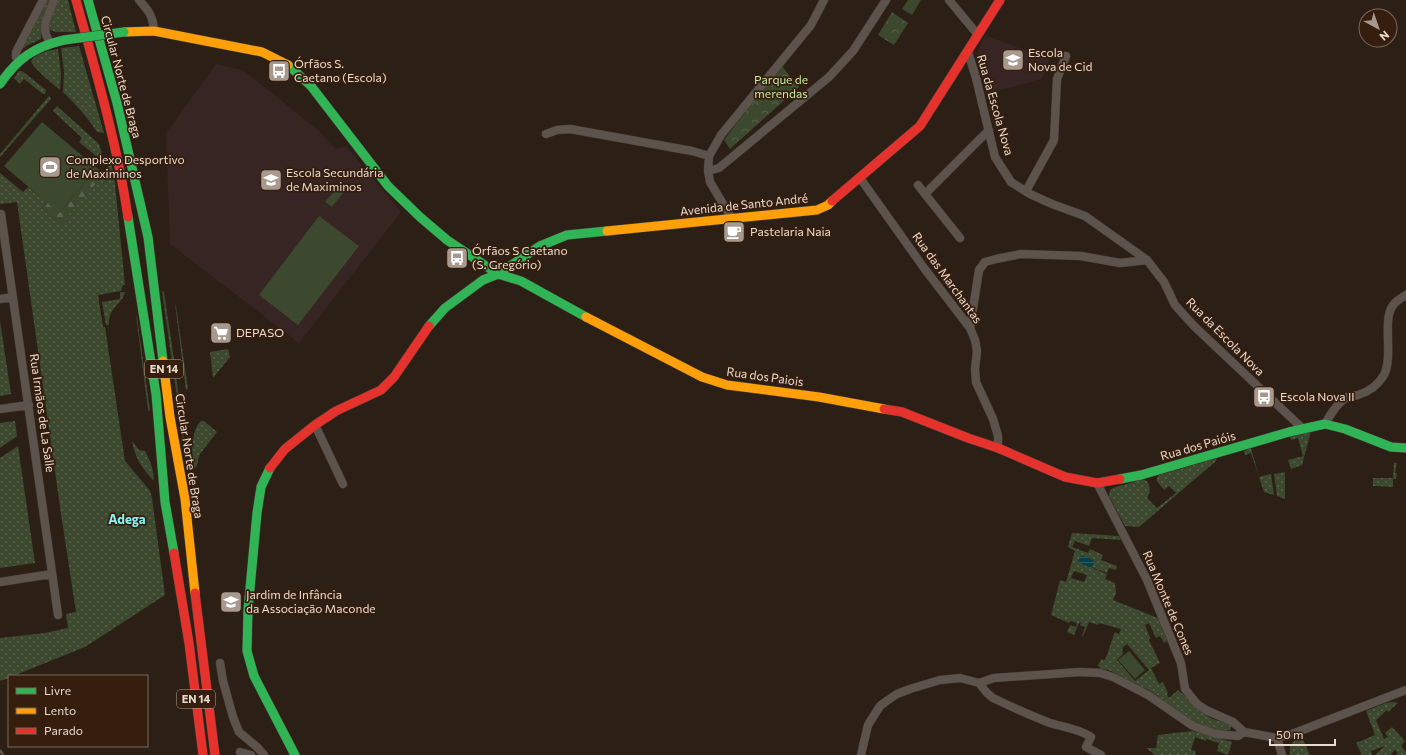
<svg xmlns="http://www.w3.org/2000/svg" width="1406" height="755" viewBox="0 0 1406 755" font-family="Commissioner,sans-serif">
<defs>
<pattern id="grass-dots" width="8" height="8" patternUnits="userSpaceOnUse"><rect width="8" height="8" fill="#3c492e"/><path d="M2 2h.1M6 6h.1" fill="none" stroke="#58634b" stroke-width="1.8" stroke-linecap="round"/></pattern>
<pattern id="forest-firs" width="22" height="20" patternUnits="userSpaceOnUse"><rect width="22" height="20" fill="#3c492e"/><path d="M5 1l3.5 6h-7zM16 11l3.5 6h-7z" fill="#58634b"/></pattern>
<pattern id="park-crowns" width="20" height="18" patternUnits="userSpaceOnUse"><rect width="20" height="18" fill="#3c492e"/><path d="M2 6a3 3 0 1 1 6 0M12 15a3 3 0 1 1 6 0" fill="none" stroke="#58634b"/></pattern>
<pattern id="water-rules" width="6" height="5" patternUnits="userSpaceOnUse"><rect width="6" height="5" fill="#073f47"/><path d="M0 2.5h6" fill="none" stroke="#2b5a60"/></pattern>
</defs>
<rect width="100%" height="100%" fill="#2c1f16"/>
<path fill="#372524" d="M985,35L1019,48L1050,56L1042,79L986,94L977,56L979,47Z
M216,64L243,70L318,130L336,149L346,146L401,212L299,343L170,244L166,133Z"/>
<path fill="url(#grass-dots)" fill-rule="evenodd" d="M46,0H52L42,23L41,39L28,45L21,50Z
M58,0H68L76,32H56L49,30V21Z
M79,46L104,133L97,132C87,116 76,105 63,92L64,72L61,48Z
M58,49L61,74L60,90C53,84 33,68 31,61C38,52 48,51 58,49Z
M19,71H22L45,89L46,91L45,94H43L24,79L20,84L14,78Z
M49,96L51,99L0,157V154Z
M57,106L99,144L102,153L99,157L96,156L79,142L82,138L53,111Z
M111,163L114,174L125,285H123L121,291L98,295L103,327H105L125,461L146,486L150,491L152,498L165,595L85,647L13,676H9V678L0,681V638L45,633L68,628L66,614L76,612L61,514L17,202L0,204V173L23,192L28,187L47,202L42,208L61,224Z
M162,291L164,292L175,366L184,440L183,441Z
M120,292H125C122,305 108,307 109,325H106L102,302L120,299Z
M175,304L176,306L188,389L186,390Z
M136,315L137,317L150,410L149,411L148,410Z
M0,321L11,394L0,396Z
M228,349L230,357L213,378L210,352Z
M15,421L17,436L0,448V423Z
M201,421H204L217,432L200,454C197,460 199,465 194,469C191,458 191,429 201,421Z
M1311,431L1302,465L1291,469L1288,460L1303,456L1298,438L1291,440L1290,437Z
M132,441L139,450L145,451C150,460 153,468 154,479L153,480C140,465 136,460 132,441Z
M18,446L35,563L0,568V458Z
M1251,448L1259,477L1271,474L1274,495L1264,492L1251,453L1245,455L1244,451Z
M1217,458L1216,461L1139,527L1125,526L1109,496L1110,490L1113,488L1143,479L1148,482C1150,488 1151,492 1147,498L1157,508L1176,493L1169,486L1164,490L1156,480L1159,475Z
M1394,463H1397L1395,473H1397L1396,479H1393V487L1373,486V478H1393Z
M1285,472V499L1277,496L1274,474Z
M1072,533L1119,536L1121,540L1092,538L1089,546L1075,541L1072,547L1088,553L1090,549L1103,555L1101,560L1117,566L1116,570L1109,568L1107,573L1091,567L1092,566L1078,562L1107,574L1105,579L1115,583L1116,593L1113,600L1158,618L1167,641L1164,643L1160,636L1156,638L1149,623L1145,625L1150,638L1149,640L1160,663L1151,668L1159,684L1163,682L1168,693L1167,694L1169,698L1178,690L1203,713L1213,719L1232,725L1230,730C1226,730 1221,731 1217,730C1193,728 1169,703 1149,690C1143,687 1135,685 1129,682C1119,675 1112,669 1099,669L1100,667L1098,666L1101,659L1105,660L1115,632L1119,634L1121,629L1099,623L1098,625L1089,622L1083,636H1082L1085,627L1080,625L1081,623H1079L1074,635L1067,632L1070,625L1076,627L1077,623L1070,621L1069,623L1051,615L1060,580L1066,582L1075,551L1068,547ZM1074,571L1087,575L1084,582L1071,578ZM1127,644L1149,670L1135,681L1117,660L1124,653L1122,651L1123,647Z
M1394,702L1398,703L1388,712L1387,710L1376,720L1384,739L1388,737L1385,733L1392,727L1405,741L1401,746L1406,752V755H1396L1398,753L1395,750L1391,754L1392,755H1375L1385,746L1371,751L1372,755H1362L1356,743L1375,735L1366,711L1386,703Z
M1192,731L1232,742L1228,755L1217,751L1219,743L1206,739V741L1195,737L1191,750L1196,751L1195,755H1155L1146,748H1156L1158,735Z
M1302,737L1310,755H1290C1289,744 1292,741 1302,737Z"/>
<path fill="url(#forest-firs)" d="M97,168L104,174L61,224L42,208L47,202L59,213Z"/>
<path fill="url(#park-crowns)" d="M892,12L908,23L894,45L878,35Z
M781,65L799,87L730,149L724,140Z"/>
<path fill="#3c492e" d="M908,0H921L912,15L902,9Z
M42,122L97,168L59,213L4,166Z
M337,188L343,193L332,207L325,202Z
M319,216L359,246L298,325L259,295Z
M1129,651L1145,670L1135,679L1118,660Z"/>
<path fill="url(#water-rules)" d="M1081,555L1094,560L1093,562H1094L1093,566H1092L1091,568L1078,562Z"/>
<g fill="none" stroke-linecap="round" stroke-linejoin="round">
<g stroke="#473c35" stroke-width="9">
<path id="street" d="M139,0C149,11 153,16 154,31
M949,0L978,35
M50,43C39,25 49,17 54,0
M968,52L976,78L995,157L1011,182L1030,194L1052,204L1085,216L1147,260L1164,282L1175,305L1194,326L1302,428
M19,60L16,57V52L43,0
M546,134L557,130L570,129L692,151L709,156
M708,171L719,168L829,77L853,51L886,0
M860,178L924,268L970,328L975,340L977,351L975,369L976,382L993,419L998,436V448
M918,185L925,194
M1026,191L1054,140L1057,79L1066,56
M1,214L58,615
M732,219L710,182L708,171L709,156L721,135L811,25L824,0
M960,238L925,194L989,130
M0,299L13,297
M970,328L979,270L985,262L996,259L1021,254L1081,256L1120,263L1147,260
M0,409L29,405
M1325,424C1330,415 1337,403 1346,398C1349,396 1354,396 1358,395C1368,392 1378,385 1384,375C1394,355 1381,318 1394,304C1397,300 1402,298 1406,295
M315,425L343,484
M1097,483L1147,580L1181,663L1185,689L1197,704L1206,710L1233,722L1244,732L1277,738L1292,734L1406,690
M0,582L52,574
M220,663L223,681L233,717L239,732L257,747L264,755
M979,683L987,693L993,698C1012,707 1031,716 1050,723C1063,727 1080,729 1091,737L1086,747L1101,755
M1277,738L1282,755
M240,752L251,755
M861,755L868,725L880,706L888,700L897,694L910,689L940,680L960,678L979,683L994,678L1080,672L1100,673L1113,677L1148,695L1193,726L1216,734L1238,736L1244,732"/>
</g>
<g stroke="#473c35" stroke-width="10">
<path id="fast" d="M88,0L117,103L148,237L163,361
M288,65L311,86L388,186L420,217L447,240L498,274L521,281L586,317
M0,84C18,58 34,47 64,40
M128,217L156,394L165,502L174,553
M429,326L445,308L483,280L498,274L540,246L567,235L607,231
M270,468L261,487L257,513L248,610L247,651L254,676L295,755
M1120,479L1141,475L1289,432L1325,424L1345,429L1391,447L1406,448"/>
</g>
<g stroke="#473c35" stroke-width="10">
<path id="slow" d="M124,32L154,31L262,52L288,65
M607,231L817,210L828,205L832,201
M586,317L702,377L727,385L819,397L884,409
M163,361L170,417L185,499L195,593"/>
</g>
<g stroke="#473c35" stroke-width="10">
<path id="jam" d="M76,0C96,72 117,143 128,217
M832,201L920,126L1000,0
M884,409L902,412L968,438L998,448L1065,477L1097,483L1120,479
M270,468L285,449L315,425L336,411L381,390L394,377L429,326
M174,553L189,643L203,755
M195,593L215,755"/>
</g>
<use href="#street" stroke="#5d534d" stroke-width="8"/>
<use href="#fast" stroke="#30b455" stroke-width="9"/>
<use href="#slow" stroke="#ff9f0a" stroke-width="9"/>
<use href="#jam" stroke="#e5322d" stroke-width="9"/>
<path stroke="#615751" stroke-width="2.5" stroke-dasharray="8 4" stroke-linecap="butt" d="M0,750L3,755"/>
<g stroke="#473c35" stroke-width="10" stroke-linecap="butt">
<path id="fast-bridge" d="M64,40L124,32"/>
</g>
<use href="#fast-bridge" stroke="#30b455" stroke-width="9"/>
</g>
<defs>
<g id="school-square" transform="scale(1.15)"><rect x="-9" y="-9" width="18" height="18" rx="4" fill="#a8998e" stroke="#351e0d"/><path d="M0-5L7-2L0 1L-7-2ZM-4 1L0 2.5L4 1V4Q0 6-4 4Z" fill="#fff"/></g>
<g id="bus-square" transform="scale(1.15)"><rect x="-9" y="-9" width="18" height="18" rx="4" fill="#a8998e" stroke="#351e0d"/><path d="M-5-6H5V4H4V6H2V4H-2V6H-4V4H-5ZM-3.5-4V0h7V-4ZM-3.5 1.2v1.5H-2V1.2ZM2 1.2v1.5H3.5V1.2Z" fill="#fff"/></g>
<g id="stadium-square" transform="scale(1.15)"><rect x="-9" y="-9" width="18" height="18" rx="4" fill="#a8998e" stroke="#351e0d"/><path d="M0-5a6.5 5 0 1 0 0 10a6.5 5 0 1 0 0-10ZM-3.5-1.8h7v3.6h-7Z" fill="#fff"/></g>
<g id="cafe-square" transform="scale(1.15)"><rect x="-9" y="-9" width="18" height="18" rx="4" fill="#a8998e" stroke="#351e0d"/><path d="M-5.5-4.5H6V0H3Q3 3.5 0 3.5H-2.5Q-5.5 3.5-5.5 0ZM3-3.2v2h1.7v-2ZM-6 4.5H4V6H-6Z" fill="#fff"/></g>
<g id="supermarket-square" transform="scale(1.15)"><rect x="-9" y="-9" width="18" height="18" rx="4" fill="#a8998e" stroke="#351e0d"/><path d="M-6-5.5h2.5l.6 2H6L4.5 2H-2.5L-4.4-4H-6ZM-1.5 3.2a1.3 1.3 0 1 0 .1 0ZM3 3.2a1.3 1.3 0 1 0 .1 0Z" fill="#fff"/></g>
</defs>
<g fill-rule="evenodd">
<use href="#school-square" x="1013" y="60"/>
<use href="#bus-square" x="279" y="71"/>
<use href="#stadium-square" x="50" y="167"/>
<use href="#school-square" x="271" y="180"/>
<use href="#cafe-square" x="734" y="232"/>
<use href="#bus-square" x="457" y="258"/>
<use href="#supermarket-square" x="221" y="333"/>
<use href="#bus-square" x="1264" y="397"/>
<use href="#school-square" x="231" y="602"/>
</g>
<g text-anchor="middle" stroke-width="3.5" stroke-linejoin="round" paint-order="stroke">
<g fill="#351e0d" stroke="#b4a295" stroke-width="1">
<rect x="145" y="360" width="38" height="18" rx="3"/>
<rect x="177" y="690" width="38" height="18" rx="3"/>
</g>
<g font-size="11" font-weight="bold" fill="#eadacf">
<text x="164" y="373">EN 14</text>
<text x="196" y="703">EN 14</text>
</g>
<g font-size="12" fill="#eadacf" stroke="#351e0d" text-anchor="start">
<text x="1028" y="57">Escola<tspan x="1028" dy="14">Nova de Cid</tspan></text>
<text x="294" y="68">Órfãos S.<tspan x="294" dy="14">Caetano (Escola)</tspan></text>
<text x="66" y="164">Complexo Desportivo<tspan x="66" dy="14">de Maximinos</tspan></text>
<text x="286" y="177">Escola Secundária<tspan x="286" dy="14">de Maximinos</tspan></text>
<text x="750" y="236">Pastelaria Naia</text>
<text x="472" y="255">Órfãos S Caetano<tspan x="472" dy="14">(S. Gregório)</tspan></text>
<text x="236" y="337">DEPASO</text>
<text x="1280" y="401">Escola Nova II</text>
<text x="246" y="599">Jardim de Infância<tspan x="246" dy="14">da Associação Maconde</tspan></text>
</g>
<g font-size="12" fill="#eadacf" stroke="#351e0d">
<text transform="translate(121 77) rotate(75)" y="4">Circular Norte de Braga</text>
<text transform="translate(995 105) rotate(74)" y="4">Rua da Escola Nova</text>
<text transform="translate(744 205) rotate(-6)" y="4">Avenida de Santo André</text>
<text transform="translate(947 278) rotate(54)" y="4">Rua das Marchantas</text>
<text transform="translate(1225 337) rotate(45)" y="4">Rua da Escola Nova</text>
<text transform="translate(765 377) rotate(8)" y="4">Rua dos Paiois</text>
<text transform="translate(42 413) rotate(82)" y="4">Rua Irmãos de La Salle</text>
<text transform="translate(1198 446) rotate(-16)" y="4">Rua dos Paióis</text>
<text transform="translate(189 456) rotate(81)" y="4">Circular Norte de Braga</text>
<text transform="translate(1168 603) rotate(67)" y="4">Rua Monte de Cones</text>
</g>
<g font-size="12" fill="#c2eca4" stroke="#351e0d">
<text x="781" y="84">Parque de<tspan x="781" dy="14">merendas</tspan></text>
</g>
<g font-size="13" font-weight="bold" fill="#86f2f1" stroke="#351e0d">
<text x="127" y="524">Adega</text>
</g>
</g>
<rect x="8" y="675" width="140" height="72" fill="#351e0d" stroke="#7d695b"/>
<rect x="16" y="688" width="20" height="6" fill="#30b455" stroke="#7d695b"/>
<text x="44" y="695" font-size="12" fill="#eadacf">Livre</text>
<rect x="16" y="708" width="20" height="6" fill="#ff9f0a" stroke="#7d695b"/>
<text x="44" y="715" font-size="12" fill="#eadacf">Lento</text>
<rect x="16" y="728" width="20" height="6" fill="#e5322d" stroke="#7d695b"/>
<text x="44" y="735" font-size="12" fill="#eadacf">Parado</text>
<g transform="translate(1378 28) rotate(140)"><circle r="19" fill="#351e0d" stroke="#7d695b"/>
<path d="M0-3L7 15L0 10L-7 15Z" fill="#a8998e"/>
<text y="-6" font-size="11" font-weight="bold" text-anchor="middle" fill="#eadacf">N</text>
</g>
<path d="M1270 739v6h65v-6" fill="none" stroke="#eadacf" stroke-width="2"/>
<text x="1276" y="739" font-size="12" fill="#eadacf" stroke="#351e0d" stroke-width="3" paint-order="stroke">50 m</text>
</svg>
